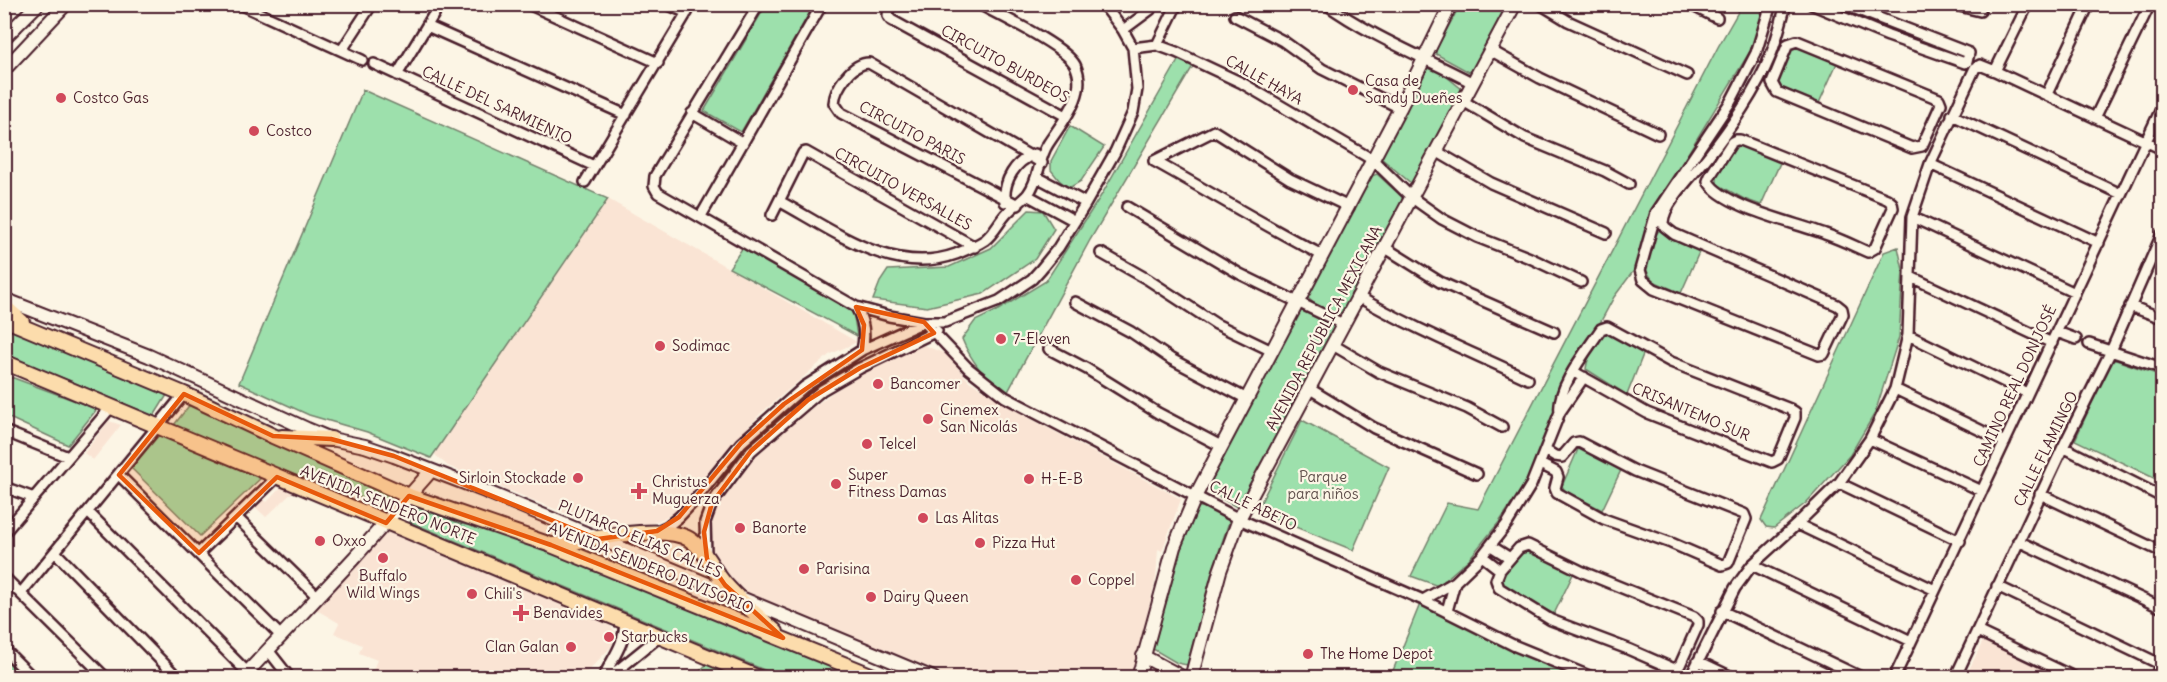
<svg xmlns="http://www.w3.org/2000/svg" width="2167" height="682" viewBox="0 0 2167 682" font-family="Delius,sans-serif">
<rect width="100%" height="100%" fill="#fcf5e5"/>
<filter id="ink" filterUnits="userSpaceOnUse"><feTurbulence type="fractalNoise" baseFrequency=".0167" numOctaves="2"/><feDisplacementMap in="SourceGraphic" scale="12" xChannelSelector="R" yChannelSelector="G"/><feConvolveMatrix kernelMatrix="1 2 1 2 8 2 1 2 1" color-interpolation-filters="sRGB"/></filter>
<g filter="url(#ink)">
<path fill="#fae4d4" d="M608,199L857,342L829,355L760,414L725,452L675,513L648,525L607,530L448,466L434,454Z
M923,345L946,354L969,381L1029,418L1181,499L1162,551L1158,549L1156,578L1132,678L947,677L752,597L734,587L714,563L710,548L709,523L713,512L718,501L750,462L789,426L832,393L872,368L912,347Z
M109,421L121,425L93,460L84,453Z
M284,484L296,489L266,517L253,505L261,497L267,502Z
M390,528L607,621L615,632V639L610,648L582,677H391L373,670L377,660L359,653L362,645L334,633L339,623L315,609Z
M1984,639L2065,678H1965Z"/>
<path fill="#9de0ac" stroke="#74806c" stroke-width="1.5" d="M766,5H800L811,10L741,132L704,111Z
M1460,5H1508L1474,69L1469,72L1436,54V50Z
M1742,5H1767L1757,40L1679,168L1649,223L1635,269L1614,297L1563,392L1534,470L1500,521L1469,559L1438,586L1411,576L1447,503L1478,509L1718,47Z
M1795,46L1837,63L1819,103L1783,90L1779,85L1778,79L1790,50Z
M1183,52L1196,61L1090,240L1005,397C987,380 971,362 962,339L975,321L998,310L1046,281L1102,194Z
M1431,67L1442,73L1463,90L1412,184L1381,158L1426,69Z
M363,90L608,199L431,458L367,432L309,415L239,383Z
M1070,126L1104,147L1081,181L1069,188L1059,180L1051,170V161Z
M1740,145H1746L1780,163L1761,205L1744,199L1717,184V174L1735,147Z
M1377,174L1402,197V205L1348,309C1336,319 1318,308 1308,298L1309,289L1369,177Z
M1029,210L1043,211L1054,229L1035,259L983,294L927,307L873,300L880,282L888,270L949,267L991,248Z
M1661,229L1700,250L1681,293L1653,281L1646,270C1648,257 1650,237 1661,229Z
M743,247L853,311L857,336L729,268Z
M1898,247L1903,270L1899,337L1875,413L1850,455L1806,503L1774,528L1766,527L1761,520L1884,252Z
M1307,310L1332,322L1335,329L1243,506L1238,508L1209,491L1206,485L1299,311Z
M4,327H5L167,395L154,416L5,354Z
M1608,333L1644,352L1627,395L1586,369C1587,357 1598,337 1608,333Z
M2116,360L2162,376V482L2075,440L2111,361Z
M11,377L97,409L68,445L5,416V394Z
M191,403L396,494L383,507L322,481L289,474L174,425Z
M1302,420L1389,467L1353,550L1263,514L1259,506Z
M159,435L262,477L200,536L131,468Z
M1579,447L1622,468L1602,510L1565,491L1562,486Z
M417,507L462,524L490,530L647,588L867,677H781L410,522Z
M1198,507H1204L1230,519L1212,572L1187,665L1177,663L1153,649L1181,549Z
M1527,548L1574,572L1554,614L1500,585V578Z
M1420,604L1583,678H1390Z
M5,654L28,677H5Z
M707,664L740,677H694Z"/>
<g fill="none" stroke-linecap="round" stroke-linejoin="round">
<g stroke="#4a1f2b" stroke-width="14">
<path id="street" d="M239,4L362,60
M528,4L658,63
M667,4L687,13
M759,4L655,176L654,186L658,193L856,307L889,316L924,322L968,368L1005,397L1239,519L1423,600L1513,645L1594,678
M889,4L888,16L891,20L1066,116
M1326,4C1372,37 1424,57 1473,83
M1540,4L1568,21L1687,75
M1689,4L1717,18
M1811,4L1888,36L1965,63L1967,62L1969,53L1843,4
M1951,4L1980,11
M1235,16L1283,41L1322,69L1400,108
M427,26L626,115
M1123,30L1150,10
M1797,41L1939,99L1941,104L1922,146L1912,148L1777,92L1772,83L1788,44Z
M1157,45L1177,4
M1133,48L1157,45L1176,52L1242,83L1373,160L1411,197L1442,219L1477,237L1530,258L1581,282
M342,50L372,4
M1490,50L1540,78L1658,134
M374,64L594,166
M1995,71L2028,4
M397,75L440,4
M2047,94L2089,4
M1463,101L1525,138L1605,171L1629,184
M692,113L743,143
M1952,115L2121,194
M2095,118L2150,4
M1736,140H1740L1887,199L1892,203L1893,208L1875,248L1868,252C1854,246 1840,239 1825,234C1797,223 1722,207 1708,181L1710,176L1732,142Z
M1436,151L1491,183L1606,233
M1154,161L1214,131L1290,179L1349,207
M1154,161C1210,192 1265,226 1322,255
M1930,164L2099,243
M1037,177L1086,203
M585,182L692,4
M1027,195L1075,221
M779,201C833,230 893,277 956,254C966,250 976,246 985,240C995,232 999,221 1008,212C1015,205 1022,201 1028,194C1040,178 1038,159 1048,144C1062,122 1089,93 1075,65C1065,46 1001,16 979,4
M1005,202C1003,181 1015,161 1035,154
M1018,205L841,113L834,103C835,88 852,63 869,63L1042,163
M1127,207L1240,274L1343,324
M772,215L803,153L806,152L975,247
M701,216L822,4
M1912,217L2075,293
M1654,220L1663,223L1665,227L1674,234L1837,305L1842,309L1843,314L1824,354L1819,355L1654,289L1643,280L1640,270L1654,220L1656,213L1731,101L1756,53L1771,4
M1663,223C1663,203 1697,171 1709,155C1730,129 1757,89 1770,57C1777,40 1781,22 1786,4
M1384,247L1440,282L1554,332
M1101,253L1147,279L1216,324L1272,351
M1911,277L2052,343
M1357,296C1412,328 1471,352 1528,379
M1075,302L1131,332L1171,359L1247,399
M2130,306L2162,318
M856,307C864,321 866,334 862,350
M2057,332L2076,339
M1908,335L2027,393
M2089,344L2162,368
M1333,345L1379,372L1467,408L1502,427
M1049,349L1087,369L1158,413L1221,446
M1310,389L1374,428L1477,474
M1895,389L2005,442
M1560,412C1556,388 1588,349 1601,329L1607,327L1671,362L1790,409L1795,412V418L1778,459L1772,462L1647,413L1574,372
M4,431L68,457
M1870,439L1982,491
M2063,447L2162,497
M1540,464L1556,472L1558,477L1555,488L1557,493L1604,519L1671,543L1722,565L1728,563L1746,519L1744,514L1635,471L1579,442L1574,443L1562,457L1555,456L1545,450
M119,475L281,636
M1839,483L1960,541
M4,487L34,498
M2040,494L2162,552
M88,512L247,672
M236,517L318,597
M1797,524L1935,590
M657,531L668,526L679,517L695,500L741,443L804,387L862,350L924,322H945L999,301L1032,279L1041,269L1058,248L1086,203L1115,152L1133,112L1137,89L1133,48L1123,30L1103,4
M4,533L112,406
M2018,541L2162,608
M1491,546L1510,558
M55,552L178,678
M199,553L277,477
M706,554L705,522L712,503L751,451L822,390L860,368L937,331
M1482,556L1500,570L1496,580L1499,588L1551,620L1628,649L1674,669L1680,665L1698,625V621L1694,617L1583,572L1528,545L1519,548L1500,570
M1752,565L1911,641
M4,577L106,678
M1997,586L2162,665
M21,593L184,394
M1423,600L1455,582L1482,556L1507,524L1531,485L1560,412L1584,377
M1447,611L1455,582
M1722,611L1863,678
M1977,631L2076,678
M4,649L33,678
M268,650L290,678
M1698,661L1734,678
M604,676C614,655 624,646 625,622
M603,678L618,670L660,636
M1690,678L1735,588L1752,565L1797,524L1839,483L1870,439L1895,389L1908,335L1912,217L1930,164L1975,68L1980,65L1995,71L2162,149
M1894,678L2162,107
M1955,678L2063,447L2111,351L2162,234"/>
</g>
<g stroke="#4a1f2b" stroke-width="16">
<path id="secondary" d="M4,38L38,4
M4,70L66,4
M4,299L149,356L307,429L331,439L365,446L394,456L485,491L933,678
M1143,656L1184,678
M242,678L355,557L431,471
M1138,678L1174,547L1196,495L1400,108L1451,4
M1191,678L1220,571L1239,519L1515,4
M2156,678L2162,664"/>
</g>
<g stroke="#4a1f2b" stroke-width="18">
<path id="primary" d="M4,306L22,322
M4,319L184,394L273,436L409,496L551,545L878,678
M4,362L759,678
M282,437L331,439
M553,545C585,541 663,523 689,539C705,549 713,571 726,585C741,602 759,617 776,632"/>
</g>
<use href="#street" stroke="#fcf5e5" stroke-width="9"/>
<use href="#secondary" stroke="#fcf5e5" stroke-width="12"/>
<use href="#primary" stroke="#fcdcac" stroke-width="14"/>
</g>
</g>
<path fill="#e8590c" fill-opacity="0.2" stroke="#e8590c" stroke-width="4.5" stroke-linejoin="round" d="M856,307L924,322L934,333L860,368L808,400L751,451L712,503L704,532L707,559L725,585L783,638L551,545L409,496L386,523L277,477L199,553L119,475L184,394L273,436L331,439L394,456L598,539L657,531L679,517L741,443L784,404L862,350L864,325Z"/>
<g fill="#d1495b" stroke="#fcf5e5" stroke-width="2">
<circle cx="1353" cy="90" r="6"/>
<circle cx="61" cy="98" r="6"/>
<circle cx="254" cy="131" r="6"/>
<circle cx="1001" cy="339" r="6"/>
<circle cx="660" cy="346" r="6"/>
<circle cx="878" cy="384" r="6"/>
<circle cx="928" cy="419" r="6"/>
<circle cx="867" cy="444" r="6"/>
<circle cx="578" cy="478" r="6"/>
<circle cx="1029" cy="479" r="6"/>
<circle cx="836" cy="484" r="6"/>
<path d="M636 482h6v6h6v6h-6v6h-6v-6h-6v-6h6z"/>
<circle cx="923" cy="518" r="6"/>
<circle cx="740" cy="528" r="6"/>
<circle cx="320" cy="541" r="6"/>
<circle cx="980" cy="543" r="6"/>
<circle cx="383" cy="558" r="6"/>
<circle cx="804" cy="569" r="6"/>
<circle cx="1076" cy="580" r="6"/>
<circle cx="472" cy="594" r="6"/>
<circle cx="871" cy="597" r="6"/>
<path d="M518 604h6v6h6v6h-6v6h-6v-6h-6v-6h6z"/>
<circle cx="609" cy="637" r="6"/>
<circle cx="571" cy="647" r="6"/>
<circle cx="1308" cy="654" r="6"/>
</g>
<g text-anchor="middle" stroke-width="4.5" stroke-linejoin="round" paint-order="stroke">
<g font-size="15" fill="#4a1f2b" stroke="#fcf5e5">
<text transform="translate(1005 64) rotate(29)" y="5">CIRCUITO BURDEOS</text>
<text transform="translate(1264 80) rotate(29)" y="5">CALLE HAYA</text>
<text transform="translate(497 105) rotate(25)" y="5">CALLE DEL SARMIENTO</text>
<text transform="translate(912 133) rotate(28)" y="5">CIRCUITO PARIS</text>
<text transform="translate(903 189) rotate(29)" y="5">CIRCUITO VERSALLES</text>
<text transform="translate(1324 328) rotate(-62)" y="5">AVENIDA REPÚBLICA MEXICANA</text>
<text transform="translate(2015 386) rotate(-65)" y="5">CAMINO REAL DON JOSÉ</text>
<text transform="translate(1691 412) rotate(23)" y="5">CRISANTEMO SUR</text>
<text transform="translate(2046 449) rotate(-64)" y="5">CALLE FLAMINGO</text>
<text transform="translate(388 505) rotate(22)" y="5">AVENIDA SENDERO NORTE</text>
<text transform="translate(1253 506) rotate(26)" y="5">CALLE ABETO</text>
<text transform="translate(640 539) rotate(23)" y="5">PLUTARCO ELIAS CALLES</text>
<text transform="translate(651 568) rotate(22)" y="5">AVENIDA SENDERO DIVISORIO</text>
</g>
<g font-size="15" fill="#4a1f2b" stroke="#fcf5e5" text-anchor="start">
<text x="1365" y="86">Casa de<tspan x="1365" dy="17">Sandy Dueñes</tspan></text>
<text x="73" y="103">Costco Gas</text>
<text x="266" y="136">Costco</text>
<text x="1013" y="344">7-Eleven</text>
<text x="672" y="351">Sodimac</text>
<text x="890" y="389">Bancomer</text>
<text x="940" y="415">Cinemex<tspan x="940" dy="17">San Nicolás</tspan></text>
<text x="879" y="449">Telcel</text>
<text x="848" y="480">Super<tspan x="848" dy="17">Fitness Damas</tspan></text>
<text x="566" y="483" text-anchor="end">Sirloin Stockade</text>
<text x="1041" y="484">H-E-B</text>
<text x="652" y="487">Christus<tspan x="652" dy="17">Muguerza</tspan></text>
<text x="935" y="523">Las Alitas</text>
<text x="752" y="533">Banorte</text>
<text x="332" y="546">Oxxo</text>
<text x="992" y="548">Pizza Hut</text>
<text x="816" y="574">Parisina</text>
<text x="383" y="581" text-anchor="middle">Buffalo<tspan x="383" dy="17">Wild Wings</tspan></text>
<text x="1088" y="585">Coppel</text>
<text x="484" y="599">Chili's</text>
<text x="883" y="602">Dairy Queen</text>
<text x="533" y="618">Benavides</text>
<text x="621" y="642">Starbucks</text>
<text x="559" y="652" text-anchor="end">Clan Galan</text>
<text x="1320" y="659">The Home Depot</text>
</g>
<g font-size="15" fill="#5f4f4b" stroke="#fcf5e5">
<text x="1323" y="482">Parque<tspan x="1323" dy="17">para niños</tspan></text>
</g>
</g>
<rect width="2167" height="682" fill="none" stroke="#fcf5e5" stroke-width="24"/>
<rect x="12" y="12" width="2143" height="658" fill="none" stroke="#4a1f2b" stroke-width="2" filter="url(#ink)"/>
</svg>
